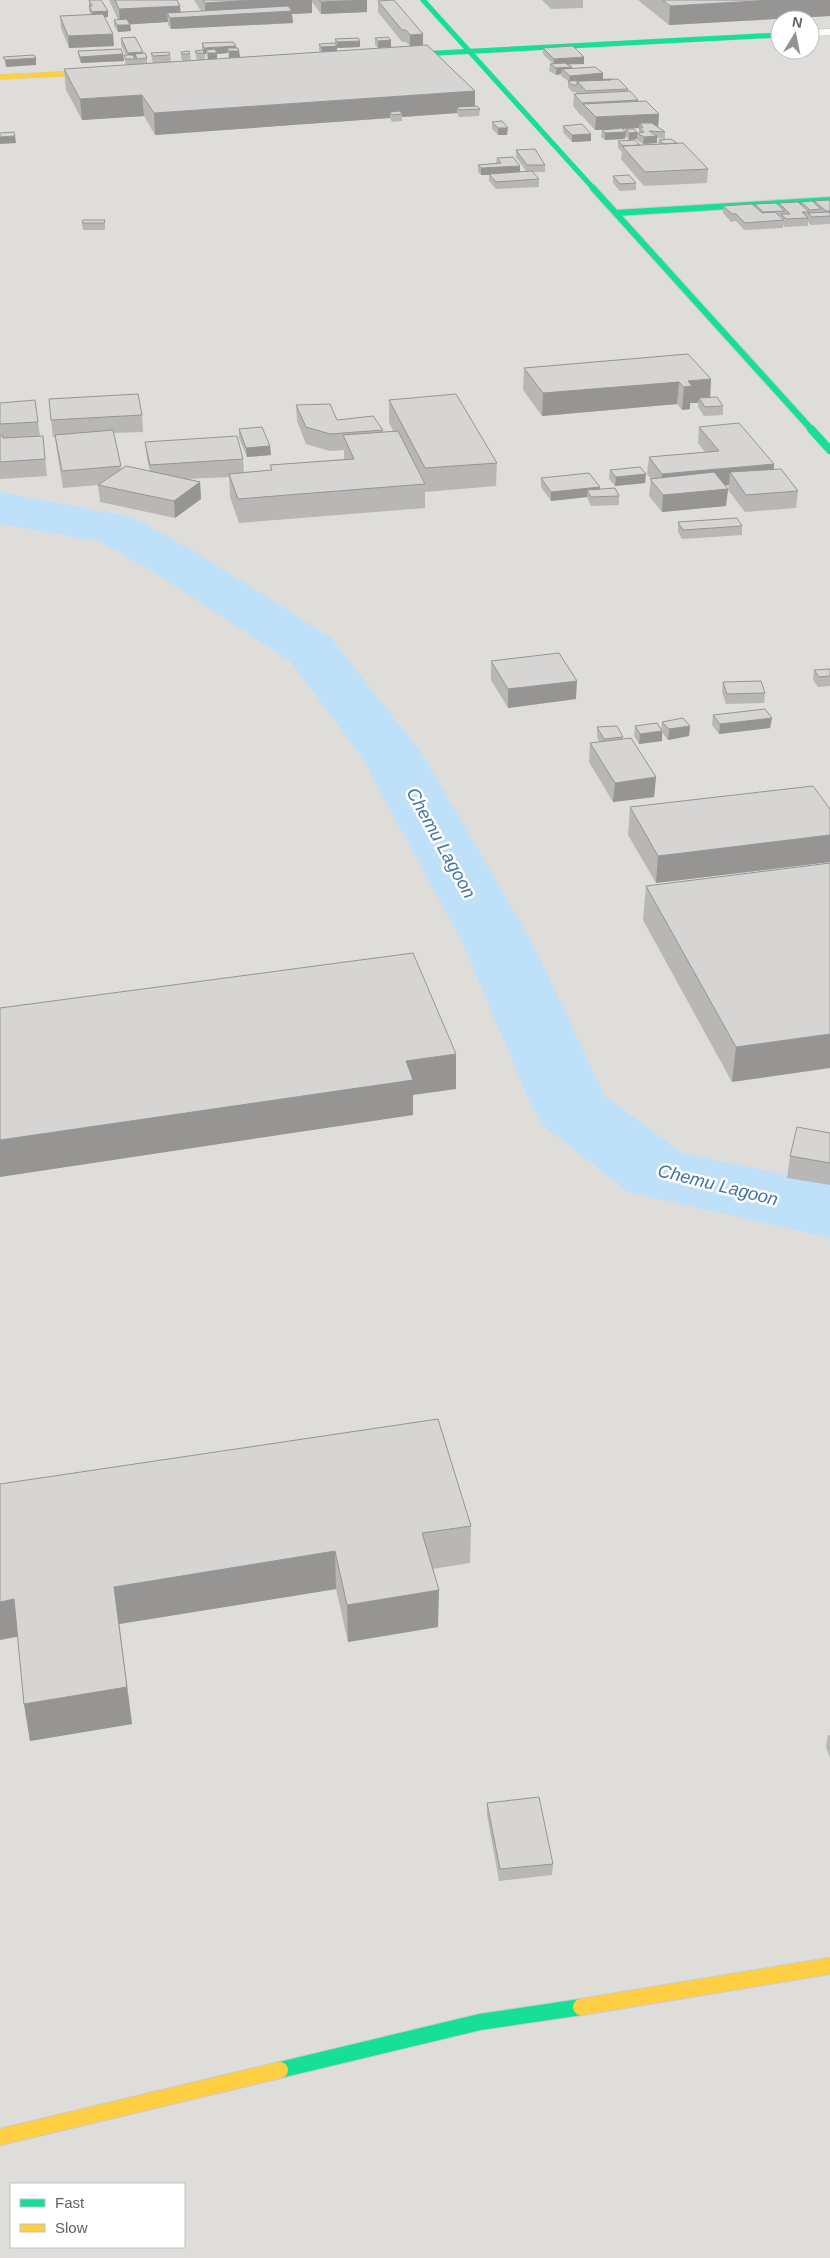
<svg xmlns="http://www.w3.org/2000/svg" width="830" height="2258" viewBox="0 0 830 2258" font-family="Arial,sans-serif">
<rect width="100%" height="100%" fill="#efeeea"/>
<path fill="#dfddda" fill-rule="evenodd" d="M0,0H830V2258H0ZM780,20H810V50H780ZM11,2184H184V2247H11Z"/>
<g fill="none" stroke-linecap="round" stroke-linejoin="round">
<path fill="#bfe0f9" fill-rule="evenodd" d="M0,492L132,517L192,550L330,637L421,752L532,942L605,1096L682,1153L830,1184V1238L628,1192L544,1126L533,1109L462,942L361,756L290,661L154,572L98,541L0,524Z"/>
<g stroke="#cbcccc" stroke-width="1">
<path id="street" d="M830,29V35L810,36V30Z"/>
</g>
<g stroke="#cacacb" stroke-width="5.5">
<path id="fast-far3" d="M423,0L594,189
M400,55L780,35"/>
</g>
<g stroke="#cacacb" stroke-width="8">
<path id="fast-far2" d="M593,188L812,430
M616,213L830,200"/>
</g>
<g stroke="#cacacb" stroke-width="9">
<path id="fast-far1" d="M811,429L830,450"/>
</g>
<g stroke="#cacacb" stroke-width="18">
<path id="fast" d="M280,2070L480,2022L581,2007"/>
</g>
<g stroke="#cacacb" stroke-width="5.5">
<path id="slow-far1" d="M0,77L102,72"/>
</g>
<g stroke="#cacacb" stroke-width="18">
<path id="slow" d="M581,2007L830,1966
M0,2137L280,2070"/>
</g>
<use href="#street" fill="#fdfcfc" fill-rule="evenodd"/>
<use href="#fast-far3" stroke="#16e098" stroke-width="5"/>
<use href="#fast-far2" stroke="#16e098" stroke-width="6"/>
<use href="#fast-far1" stroke="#16e098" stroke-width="8"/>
<use href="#fast" stroke="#16e098" stroke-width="16"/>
<use href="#slow-far1" stroke="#ffcf43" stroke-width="5"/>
<use href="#slow" stroke="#ffcf43" stroke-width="16"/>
</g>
<path fill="#b8b7b5" d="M89,0L108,17H104L114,46L69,48L61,28L60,16L91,15L89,12Z
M109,0H177L181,12L201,11L194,0H367V12L321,14L312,2V13L292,14L293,23L171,29L168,25V22L130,24L131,31L118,32L114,26V20H118Z
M542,0H583V8L551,9Z
M638,0H830V16L669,25Z
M378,1L423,46L475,91V106L480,109L479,116L459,117L457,113L402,117V121L392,122L390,118L155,135L144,116L82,120L66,90L64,69L126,65L125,62L124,55H126L121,45V38L143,52V53L147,58V63L208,60L206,54H205V60H197L196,57L195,51L202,50V43L236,46V48L239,51L240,57L229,58L228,53L217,54V59L321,52L319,50V44L335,43V39L360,47L337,48V51L410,46L406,42H402L378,12Z
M375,38L391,40V47L378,48L375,45Z
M543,48L584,57V64H568L572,68L603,73V79L628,89V91L638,100V101L659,114L658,127H657L665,132V139L657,138V143L643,144L637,140V133H639V128L622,129L625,132L626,129L637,132V139L629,140L625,136V139L605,140L601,137L602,130H595L583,117V115L581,116L573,106L574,94H576V92H572L568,87V81L561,76V74L556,75L549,71L550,64H553L543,54Z
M78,51L123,54L124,61L81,63L79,58Z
M181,52L190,54L191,61H183L181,58Z
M151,53L170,55L171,62L153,63L152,59Z
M492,122L507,135H498L492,129Z
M563,126L591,141L572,142L563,132Z
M659,140L708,169L707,183L644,186L621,159L622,152L618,148V141L640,145L658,144Z
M516,150L545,165V172H533L539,179V187L496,189L489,181V175H481L478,172V165L496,163L497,158L520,172L526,171L516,157Z
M613,176L636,183V190L620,191L613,183Z
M814,201H830V224L811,225L808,222V226L785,227L783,225V228L744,230L736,221L731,222L723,213V206L755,207V204L779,205V203L801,204V202L814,203Z
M105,220V230H83L82,223Z
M688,354L710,397L723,406V415L704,416L698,407V403H690V409L682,410L677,404L542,416L523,390L524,368Z
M389,400L497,463L496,486L425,492V508L239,523L230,497L229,477L188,479L200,482L201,499L175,518L100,502L98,485L63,488L57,451L55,437H53L51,420L142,415L143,432L113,433L121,469L150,471L147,459L145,442L243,459L244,472L271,470L270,465L344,459V450L330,451L306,444L297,421L296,405L337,420L383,430V432L393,431L389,422Z
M0,403L38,422L40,436H43L47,476L0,479Z
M699,427L774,464V469L798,491L796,508L745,512L728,490L729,485L725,486L728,489L726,506L662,512L649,496L651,479L647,474L649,457L705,452L698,443Z
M239,429L270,446L271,455L247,457L239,438Z
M610,470L645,483L615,486L609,479Z
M541,478L600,487V489L619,496V505L591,506L587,497L551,501L541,487Z
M678,522L742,526V535L682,539L678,532Z
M491,661L576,699L508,708L491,680Z
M830,669V686L818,687L813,680L814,670Z
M723,682L765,693L764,703L726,704L722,692Z
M713,715L772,718L770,728L719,734L712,725Z
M662,722L690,726L689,736L668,740L662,733V741L639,744L634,736L635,726L661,730Z
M597,727L623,737L622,739L656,777L654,797L613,802L589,762L590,743L599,742L597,737Z
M630,807L830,809V862L656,883L628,835Z
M830,863L732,1082L643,920L646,886Z
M830,1133V1185L787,1178L790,1156Z
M0,1484L471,1526L470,1563L432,1569L438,1627L348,1642L336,1589L119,1624L132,1724L30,1741L24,1704L18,1637Z
M828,1735H830V1758L826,1747Z
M487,1803L553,1864L552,1875L499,1881L487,1815Z"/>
<path fill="#969594" d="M256,0H312V13L292,14L293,23L171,29L170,18L167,13L168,22L120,25L119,9L180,6L181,17L205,16V3Z
M367,0V12L321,14V2Z
M774,0H830V16L669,25L670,6Z
M108,11V17L93,18L92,12Z
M117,25H130L131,31L118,32Z
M113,34L114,46L69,48L68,36Z
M423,34V46L410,47V35Z
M391,40V47L378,48V41Z
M360,41V47L337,48V52L322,53L321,47L337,46V42Z
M236,46V51H239L240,57L229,58V51L227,48L228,53L217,54V59L208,60V53L206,50V54H204V48Z
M143,52V58L135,54L136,59H128V53Z
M123,54L124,61L81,63L80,57Z
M584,57V64L554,65V59Z
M36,58V65L6,67L5,60Z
M572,67L571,73L562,69L561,74L556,75V68Z
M603,73V80L569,82L570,76Z
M475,91V109L457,107V113L402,117V114L390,112V118L155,135L154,113Z
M142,95L144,116L82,120L80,99Z
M659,114L658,127H643L640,123L639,128L595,130L596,117Z
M498,128H508L507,135H498Z
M626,132L625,139L605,140V133Z
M637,132V139L629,140V133Z
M591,134V141L572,142V135Z
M15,136L16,143L0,144V137Z
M657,136V143L643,144L644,137Z
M520,166V173L489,174V175H481V168Z
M711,379L710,402L699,398L698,403H690V409L682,410L684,387L688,381Z
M679,382L677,404L542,416L543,393Z
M270,446L271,455L247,457L246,448Z
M774,464L773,481L730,472L729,485L660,491L662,474Z
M646,474L645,483L615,486L616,477Z
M200,482L201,499L175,518L174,501Z
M600,487L599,496L587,490V497L551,501V492Z
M728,489L726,506L662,512L663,495Z
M577,681L576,699L508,708V689Z
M772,718L770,728L719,734L720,724Z
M690,726L689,736L668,740L669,729Z
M662,731V741L639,744L640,734Z
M656,777L654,797L613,802L615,783Z
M830,835V862L656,883L658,856Z
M830,1034V1068L732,1082L736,1047Z
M456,1054V1089L413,1095V1115L0,1177V1140L406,1061Z
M335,1551L336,1589L119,1624L132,1724L30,1741L24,1704L114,1587Z
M439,1590L438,1627L348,1642L347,1605Z
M14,1599L21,1636L0,1640V1602Z"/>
<path fill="#d6d5d3" stroke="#969594" d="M89,0H101L108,11L92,12L89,6H92Z
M115,0H177L180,6L119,9Z
M203,0H256L205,3Z
M319,0H367L321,2Z
M394,0L423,34L410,35L406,30H402L378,1Z
M663,0H774L670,6Z
M288,6L292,11L170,18L167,13Z
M103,14L113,34L68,36L60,16Z
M127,19L130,25H117L114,20Z
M135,37L143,52L128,53L121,38Z
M388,37L391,40L378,41L375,38Z
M358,38L360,41L337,42L335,39Z
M233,42L236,46L204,48L202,43Z
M335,43L337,46L321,47L319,44Z
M427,45L475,91L154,113L142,95L80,99L64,69Z
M573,46L584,57L554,59L543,48Z
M227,48H238L239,51H229Z
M121,49L123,54L80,57L78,51Z
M215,49L217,53H208L206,50Z
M203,50L204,53H196L195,51Z
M189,51L190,54H182L181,52Z
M169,52L170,55L153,56L151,53Z
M145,53L147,58L137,59L135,54Z
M34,55L36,58L5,60L3,57Z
M124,55H133L135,59H126Z
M565,63L572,67L556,68L550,64Z
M595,67L603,73L570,76L562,69Z
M611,79V80L577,81V85H572L568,81Z
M618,79L628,89L586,91L577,81Z
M630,91L638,100L582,103L574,94Z
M646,101L659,114L596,117L583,104Z
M477,106L480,109L459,110L457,107Z
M400,111L402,114L392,115L390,112Z
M502,121L508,128H498L492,122Z
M640,123H652L665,132L649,131L657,136L644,137L637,133L644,132L639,128H643Z
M582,124L591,134L572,135L563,126Z
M622,128L626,132L605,133L602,130Z
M626,129H634L637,132L629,133Z
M14,132L15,136L0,137V133Z
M671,139L677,143L664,144L659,140Z
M635,140L640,145L623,146L618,141Z
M683,143L708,169L645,172L622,146Z
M535,149L545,165H527L516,150Z
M513,157L520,166L481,168L478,165L501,163L497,158Z
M532,171L539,179L496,182L489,174Z
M629,175L636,183L620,184L613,176Z
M829,200L830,201V211H826L814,201Z
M812,201L821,209L810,210L801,202Z
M798,202L809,212H802L808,218L786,219L781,214H790L779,203Z
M776,203L785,211L763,212L755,204Z
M752,204L762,213L775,212L784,220L745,223L736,214H732L723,206Z
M830,212V216L812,217L808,213Z
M83,220H105L104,223H82Z
M688,354L711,379L688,381L692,386L684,387L679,382L543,393L524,368Z
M138,394L142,415L51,420L49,399Z
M456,394L497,463L425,468L389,400Z
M717,397L723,406L705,407L699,398Z
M35,400L38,422L0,424V403Z
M330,404L337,420L373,416L383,430L330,434L306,427L296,405Z
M739,423L774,464L662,474L649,457L719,451L699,427Z
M262,427L270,446L246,448L239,429Z
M113,430L121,466L62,471L55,435Z
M398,431L425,484L238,499L229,474L272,470L270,465L354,459L343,435Z
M2,435L3,438L43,436L45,459L0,462V436Z
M237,436L243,459L150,465L145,442Z
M126,466L200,482L174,501L98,485Z
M640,467L646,474L616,477L610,470Z
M781,469L798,491L746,495L730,472Z
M714,472L728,489L663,495L650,479Z
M589,473L600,487L551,492L541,478Z
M615,488L619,496L591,497L587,490Z
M737,518L742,526L683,530L678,522Z
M559,653L577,681L508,689L491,661Z
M830,669V676L819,677L814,670Z
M761,681L765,693L727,694L723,682Z
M765,709L772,718L720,724L713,715Z
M683,718L690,726L669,729L662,722Z
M657,723L662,731L640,734L635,726Z
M617,726L623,737L604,739L597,727Z
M631,738L656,777L615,783L590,743Z
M813,786L830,809V835L658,856L630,807Z
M830,863V1034L736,1047L646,886Z
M413,953L456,1054L406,1061L413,1080L0,1140V1008Z
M797,1127L830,1133V1163L790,1156Z
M438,1419L471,1526L422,1533L439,1590L347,1605L335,1551L114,1587L127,1687L24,1704L14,1599L0,1602V1484Z
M539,1797L553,1864L500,1869L487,1803Z"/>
<g text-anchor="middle" stroke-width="5" stroke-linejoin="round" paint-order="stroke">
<g font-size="18" font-style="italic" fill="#4174aa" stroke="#fff">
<text transform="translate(441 843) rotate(61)" y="6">Chemu Lagoon</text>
<text transform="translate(718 1185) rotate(14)" y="6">Chemu Lagoon</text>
</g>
</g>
<rect x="10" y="2183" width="175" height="65" fill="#ffffff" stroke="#bfc1c3"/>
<rect x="20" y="2199" width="25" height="8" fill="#16e098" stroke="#bfc1c3"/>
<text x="55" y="2208" font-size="15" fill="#5f6368">Fast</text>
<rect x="20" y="2224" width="25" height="8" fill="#ffcf43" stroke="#bfc1c3"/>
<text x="55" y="2233" font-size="15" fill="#5f6368">Slow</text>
<g transform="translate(795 35) rotate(10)"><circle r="24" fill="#ffffff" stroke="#bfc1c3"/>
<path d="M0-4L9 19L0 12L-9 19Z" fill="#919496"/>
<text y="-8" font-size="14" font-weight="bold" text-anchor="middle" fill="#5f6368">N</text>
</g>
</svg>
